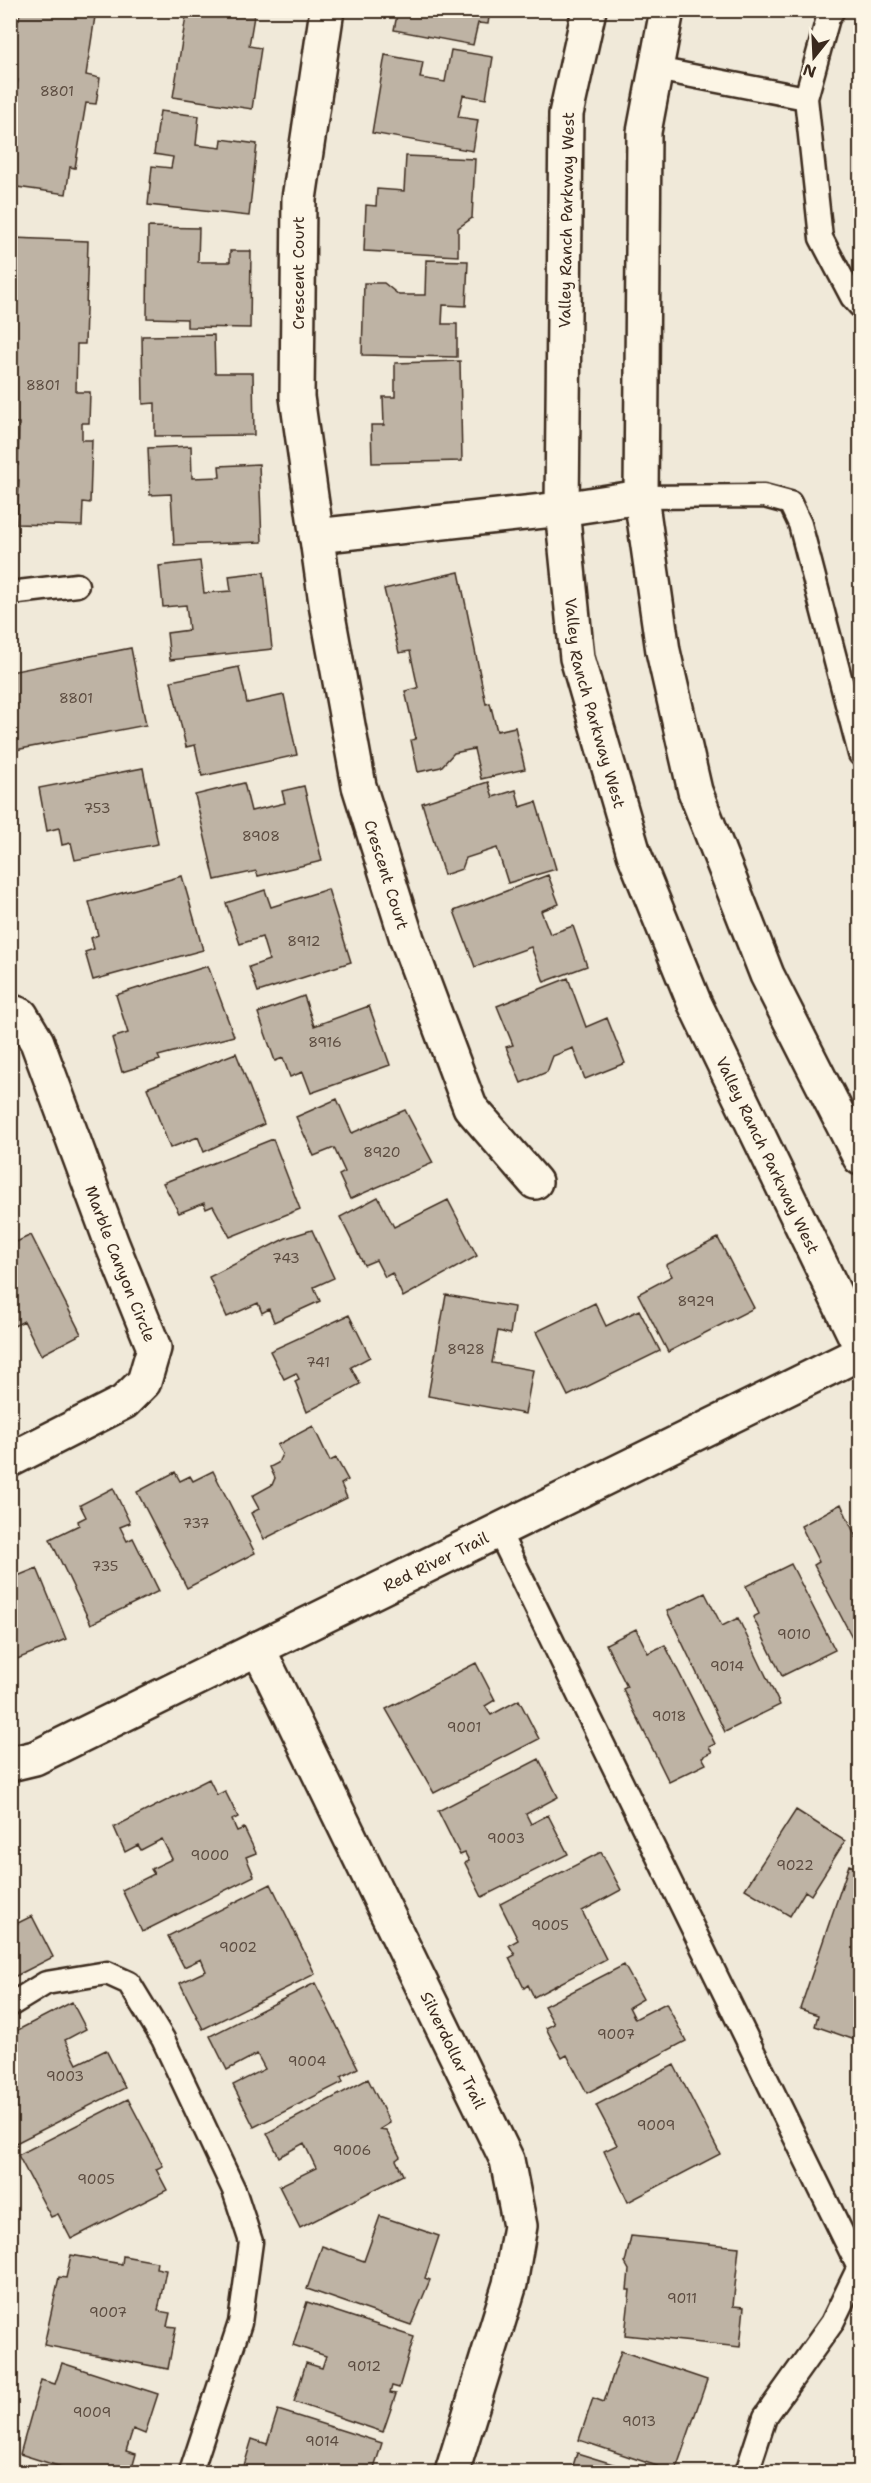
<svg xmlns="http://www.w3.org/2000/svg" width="871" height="2483" viewBox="0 0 871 2483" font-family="'Shantell Sans',sans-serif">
<rect width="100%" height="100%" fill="#f0e9d9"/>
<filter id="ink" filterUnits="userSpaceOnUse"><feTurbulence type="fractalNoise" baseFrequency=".0167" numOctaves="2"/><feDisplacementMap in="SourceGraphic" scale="12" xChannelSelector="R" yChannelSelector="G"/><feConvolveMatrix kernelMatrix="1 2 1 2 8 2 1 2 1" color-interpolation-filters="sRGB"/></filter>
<g filter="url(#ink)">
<path fill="#beb3a4" stroke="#3b2a1e" stroke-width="1.5" d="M20,10H96L86,75L100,78L96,104L86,103L75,168L70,167L66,194L10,186V122L18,80L10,79L14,35H10V21L11,18L19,20Z
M187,10H255L249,46L261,48L252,109L173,97Z
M398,10H490L488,24L478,23L473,45L394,30Z
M451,50L493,57L486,99L463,95L458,117L478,120L473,151L372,133L385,55L423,62L420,78L445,82Z
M160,111L199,116L196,145L221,148L222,139L257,144L249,216L148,205L152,166L171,168L173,157L154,154Z
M406,156L475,159L472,218L458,228V256L364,251L366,205L376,206L377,189L404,191Z
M148,227L199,228L198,262H230V251H251L250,328L187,327V319L147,318Z
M13,238L88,241L85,344H77L76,392H90L89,423H82V440H92L90,503L83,502L82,526L17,524L19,480H10V465H18L19,423H10V378H12L13,371H10V278Z
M426,260L468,261L466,306L443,305L442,324H457V357L362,355L364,283H384L399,295H425Z
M214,335L215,373H253L254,435L155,436V403L143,404L142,336Z
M460,361L462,461L372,463L371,425H384L383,397H395V363Z
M191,446L192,478L220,477L219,466L259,464L262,542L174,545L171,494L150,495L148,448Z
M200,561L204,593L231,591L229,576L264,572L272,649L170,660L167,633L189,630L186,605L163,607L159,566Z
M459,572L486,704L490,703L497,731L515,727L525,769L481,779L474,749L454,753L441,767L418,772L411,740L416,739L405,691L418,688L410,651L399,653L384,589Z
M131,648L146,725L10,751V672Z
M239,667L247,703L284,695L297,755L202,776L195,745L186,747L171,681Z
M143,768L158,844L75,860L71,843L62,845L59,828L47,831L39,788Z
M488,782L493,797L516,790L520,807L536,802L556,869L508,883L497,848L466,858L462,869L444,875L422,803Z
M244,783L251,811L285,803L282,791L304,786L322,861L258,876L256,871L215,880L195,795Z
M548,875L559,904L541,911L550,934L573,926L587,966L544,982L531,947L475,967L454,911Z
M182,876L203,950L93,980L85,952L94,949L91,938L98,935L89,902Z
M328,889L351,962L258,992L249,967L269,960L262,937L240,944L226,903L265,890L271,907Z
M208,966L234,1036L158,1056L160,1060L122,1072L112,1038L128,1033L116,995Z
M568,978L586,1027L607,1018L625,1063L585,1079L573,1048L553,1056L547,1072L521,1083L506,1047L513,1045L497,1006Z
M304,996L314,1026L369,1006L390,1065L311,1093L303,1072L290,1077L283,1058L275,1061L258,1013Z
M236,1053L264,1124L204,1152L198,1137L170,1148L147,1088Z
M337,1099L352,1133L405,1110L433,1163L350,1199L339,1175L345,1172L334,1148L314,1156L296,1117Z
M273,1139L300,1209L230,1237L213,1206L206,1209L204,1203L179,1213L163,1183Z
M378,1197L394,1227L448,1200L477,1256L403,1297L392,1273L385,1277L376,1260L364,1265L340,1217Z
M312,1230L334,1278L314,1287L320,1301L274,1322L269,1309L262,1313L258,1303L227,1317L209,1277L286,1238Z
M31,1235L81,1334L41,1355L24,1321L10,1328V1245Z
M718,1238L754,1308L668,1352L638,1294L672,1276L666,1265Z
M446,1295L514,1307L510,1334L498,1331L492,1363L533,1370L525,1414L428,1396Z
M595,1303L606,1326L639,1310L660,1351L568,1396L536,1332Z
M349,1315L370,1357L351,1367L360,1384L307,1412L295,1381L299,1379L296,1373L284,1379L270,1351Z
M313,1426L330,1461L336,1458L348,1480L341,1484L347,1498L264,1539L251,1513L259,1509L252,1496L272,1485L275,1478L270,1467L278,1463L282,1454L277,1445Z
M213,1471L255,1553L187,1588L137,1492L175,1472L180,1481L190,1476L193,1481Z
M113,1488L130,1523L120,1527L127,1541L133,1538L159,1591L91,1624L50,1539L79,1525L78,1521L86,1517L80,1505Z
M841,1504L860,1546V1632L852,1637L814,1565L819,1562L801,1526Z
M791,1564L835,1650L782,1676L753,1617L759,1614L746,1586Z
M37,1568L66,1639L10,1662V1579Z
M705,1593L722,1626L738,1618L780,1705L725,1732L667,1611Z
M636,1629L648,1653L665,1645L715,1744L709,1747L712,1752L702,1757L706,1764L669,1782L623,1689L627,1687L606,1644Z
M476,1663L495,1700L485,1706L491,1715L519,1700L539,1739L434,1793L386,1709Z
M539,1759L558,1797L526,1814L531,1824L548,1815L568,1854L482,1897L465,1863L469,1861L465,1853L460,1855L438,1811Z
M209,1779L217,1795L225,1791L238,1817L232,1820L237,1831L244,1828L256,1853L246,1857L254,1876L142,1932L122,1890L154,1874L151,1869L172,1859L162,1839L141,1850L138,1845L125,1852L114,1827Z
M796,1810L845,1841L811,1895L805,1891L790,1916L745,1889Z
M601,1852L621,1890L582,1911L606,1959L534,1997L528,1985L524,1988L509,1958L515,1955L509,1945L518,1940L500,1904Z
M849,1865L860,1869V2021L855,2040L815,2026L818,2015L800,2009Z
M271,1884L315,1974L203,2029L180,1983L206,1971L201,1959L184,1967L168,1936Z
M10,1908L18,1923L32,1916L53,1957L10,1979Z
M624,1965L643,1999L629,2007L635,2019L666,2003L686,2041L587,2093L567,2055L562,2058L546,2028L554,2024L544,2006Z
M315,1983L358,2068L341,2077L343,2082L254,2127L233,2085L265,2069L257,2054L227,2070L210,2036Z
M72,2002L86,2029L65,2040L77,2064L106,2050L125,2088L14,2144L10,2137V2034Z
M674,2065L720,2154L628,2202L604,2151L617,2145L596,2105Z
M368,2079L390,2123L380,2129L386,2130L400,2157L396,2160L403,2175L300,2228L279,2186L316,2168L304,2143L279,2157L267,2133Z
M128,2099L163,2166L156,2169L167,2190L71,2239L58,2214L51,2217L18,2155Z
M380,2216L439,2236L425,2278L430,2280L411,2325L307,2289L322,2246L364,2261Z
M631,2236L739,2247L733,2306L744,2307L740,2347L625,2335L630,2290H627L629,2270L625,2263Z
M71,2255L122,2264L123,2256L157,2262L156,2268L166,2270L158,2311L170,2313L167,2326L176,2327L168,2369L44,2345L59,2277L66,2278Z
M307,2302L414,2337L399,2388L392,2386L390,2393L396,2394L383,2432L294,2402L306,2363L322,2368L326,2356L293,2345Z
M621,2351L707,2380L675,2472L579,2440L593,2398L604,2402Z
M62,2363L158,2394L145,2434L133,2429L126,2451L136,2454L131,2472H77L20,2454L41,2380L55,2384Z
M278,2410L382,2443L373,2472H242L252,2439L267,2444Z
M577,2453L639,2472H571Z
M10,2464L38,2472H10Z"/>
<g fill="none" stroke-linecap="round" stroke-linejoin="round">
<g stroke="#3b2a1e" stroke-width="27">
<path id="lane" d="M656,69L806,98L821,238L852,297L860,306
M806,98L828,18L833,10
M641,497L764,496L790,503L800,524L860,754
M10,593L77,585
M498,1530L860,2270
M10,2005L46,1983L107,1973L129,1983L163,2039L234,2190L251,2242L240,2323L191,2472
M747,2472L765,2417L832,2323L859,2267"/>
</g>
<g stroke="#3b2a1e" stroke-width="38">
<g id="street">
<path id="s1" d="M327,10L299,199L297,397L327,610L359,786L407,939L470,1107L535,1182"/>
<path d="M316,536L562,509L641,497"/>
<path id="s2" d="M10,1011L21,1015L37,1042L112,1244L154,1348L144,1382L124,1402L10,1460"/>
<path id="s3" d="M258,1648L507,2160L520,2226L510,2284L452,2472"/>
</g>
</g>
<g stroke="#3b2a1e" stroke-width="38">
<g id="secondary">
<path id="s4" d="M589,10L566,114L562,509L577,658L634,854L694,1002L860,1346"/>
<path d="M667,10L644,132L641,497L663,651L695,791L767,975L860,1158"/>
<path id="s5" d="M10,1764L35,1758L860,1353"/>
</g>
</g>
<use href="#lane" stroke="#fcf5e5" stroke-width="22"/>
<use href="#street" stroke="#fcf5e5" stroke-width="33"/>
<use href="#secondary" stroke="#fcf5e5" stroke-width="33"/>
</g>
</g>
<g text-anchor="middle" stroke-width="4.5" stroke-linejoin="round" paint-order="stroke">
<g font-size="14" fill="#5c4c40">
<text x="57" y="96">8801</text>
<text x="43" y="390">8801</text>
<text x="76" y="703">8801</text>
<text x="97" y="813">753</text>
<text x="261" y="841">8908</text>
<text x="304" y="946">8912</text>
<text x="325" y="1047">8916</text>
<text x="382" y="1157">8920</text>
<text x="286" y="1263">743</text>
<text x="696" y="1306">8929</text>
<text x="466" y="1354">8928</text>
<text x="318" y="1367">741</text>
<text x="196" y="1528">737</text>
<text x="105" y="1571">735</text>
<text x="794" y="1639">9010</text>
<text x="727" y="1671">9014</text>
<text x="669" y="1721">9018</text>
<text x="464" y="1732">9001</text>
<text x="506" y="1843">9003</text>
<text x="210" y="1860">9000</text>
<text x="795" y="1870">9022</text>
<text x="550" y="1930">9005</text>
<text x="238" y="1952">9002</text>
<text x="616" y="2039">9007</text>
<text x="307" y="2066">9004</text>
<text x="65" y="2081">9003</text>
<text x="656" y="2130">9009</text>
<text x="352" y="2155">9006</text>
<text x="96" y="2184">9005</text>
<text x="682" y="2303">9011</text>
<text x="108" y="2317">9007</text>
<text x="364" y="2371">9012</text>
<text x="92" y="2417">9009</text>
<text x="639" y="2426">9013</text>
<text x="322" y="2446">9014</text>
</g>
<g font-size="16" fill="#3b2a1e" stroke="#fcf5e5">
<text transform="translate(566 220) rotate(-89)" y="6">Valley Ranch Parkway West</text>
<text transform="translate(298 273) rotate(-90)" y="6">Crescent Court</text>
<text dy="6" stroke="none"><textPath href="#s4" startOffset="699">Valley Ranch Parkway West</textPath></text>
<text dy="6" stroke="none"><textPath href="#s1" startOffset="876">Crescent Court</textPath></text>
<text dy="6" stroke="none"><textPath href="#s4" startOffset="1185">Valley Ranch Parkway West</textPath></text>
<text dy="6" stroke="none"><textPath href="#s2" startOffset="280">Marble Canyon Circle</textPath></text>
<text dy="6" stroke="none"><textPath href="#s5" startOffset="472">Red River Trail</textPath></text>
<text dy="6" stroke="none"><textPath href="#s3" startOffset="447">Silverdollar Trail</textPath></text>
</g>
</g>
<rect width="871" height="2483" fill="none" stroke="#fcf5e5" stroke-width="36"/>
<rect x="18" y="18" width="835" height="2447" fill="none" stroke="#3b2a1e" stroke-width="2" filter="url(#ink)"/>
<g transform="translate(814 57) rotate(198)" stroke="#fcf5e5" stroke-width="4.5" paint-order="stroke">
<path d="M0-4.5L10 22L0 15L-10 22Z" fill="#3b2a1e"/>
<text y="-9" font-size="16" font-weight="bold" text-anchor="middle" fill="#3b2a1e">N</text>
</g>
</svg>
